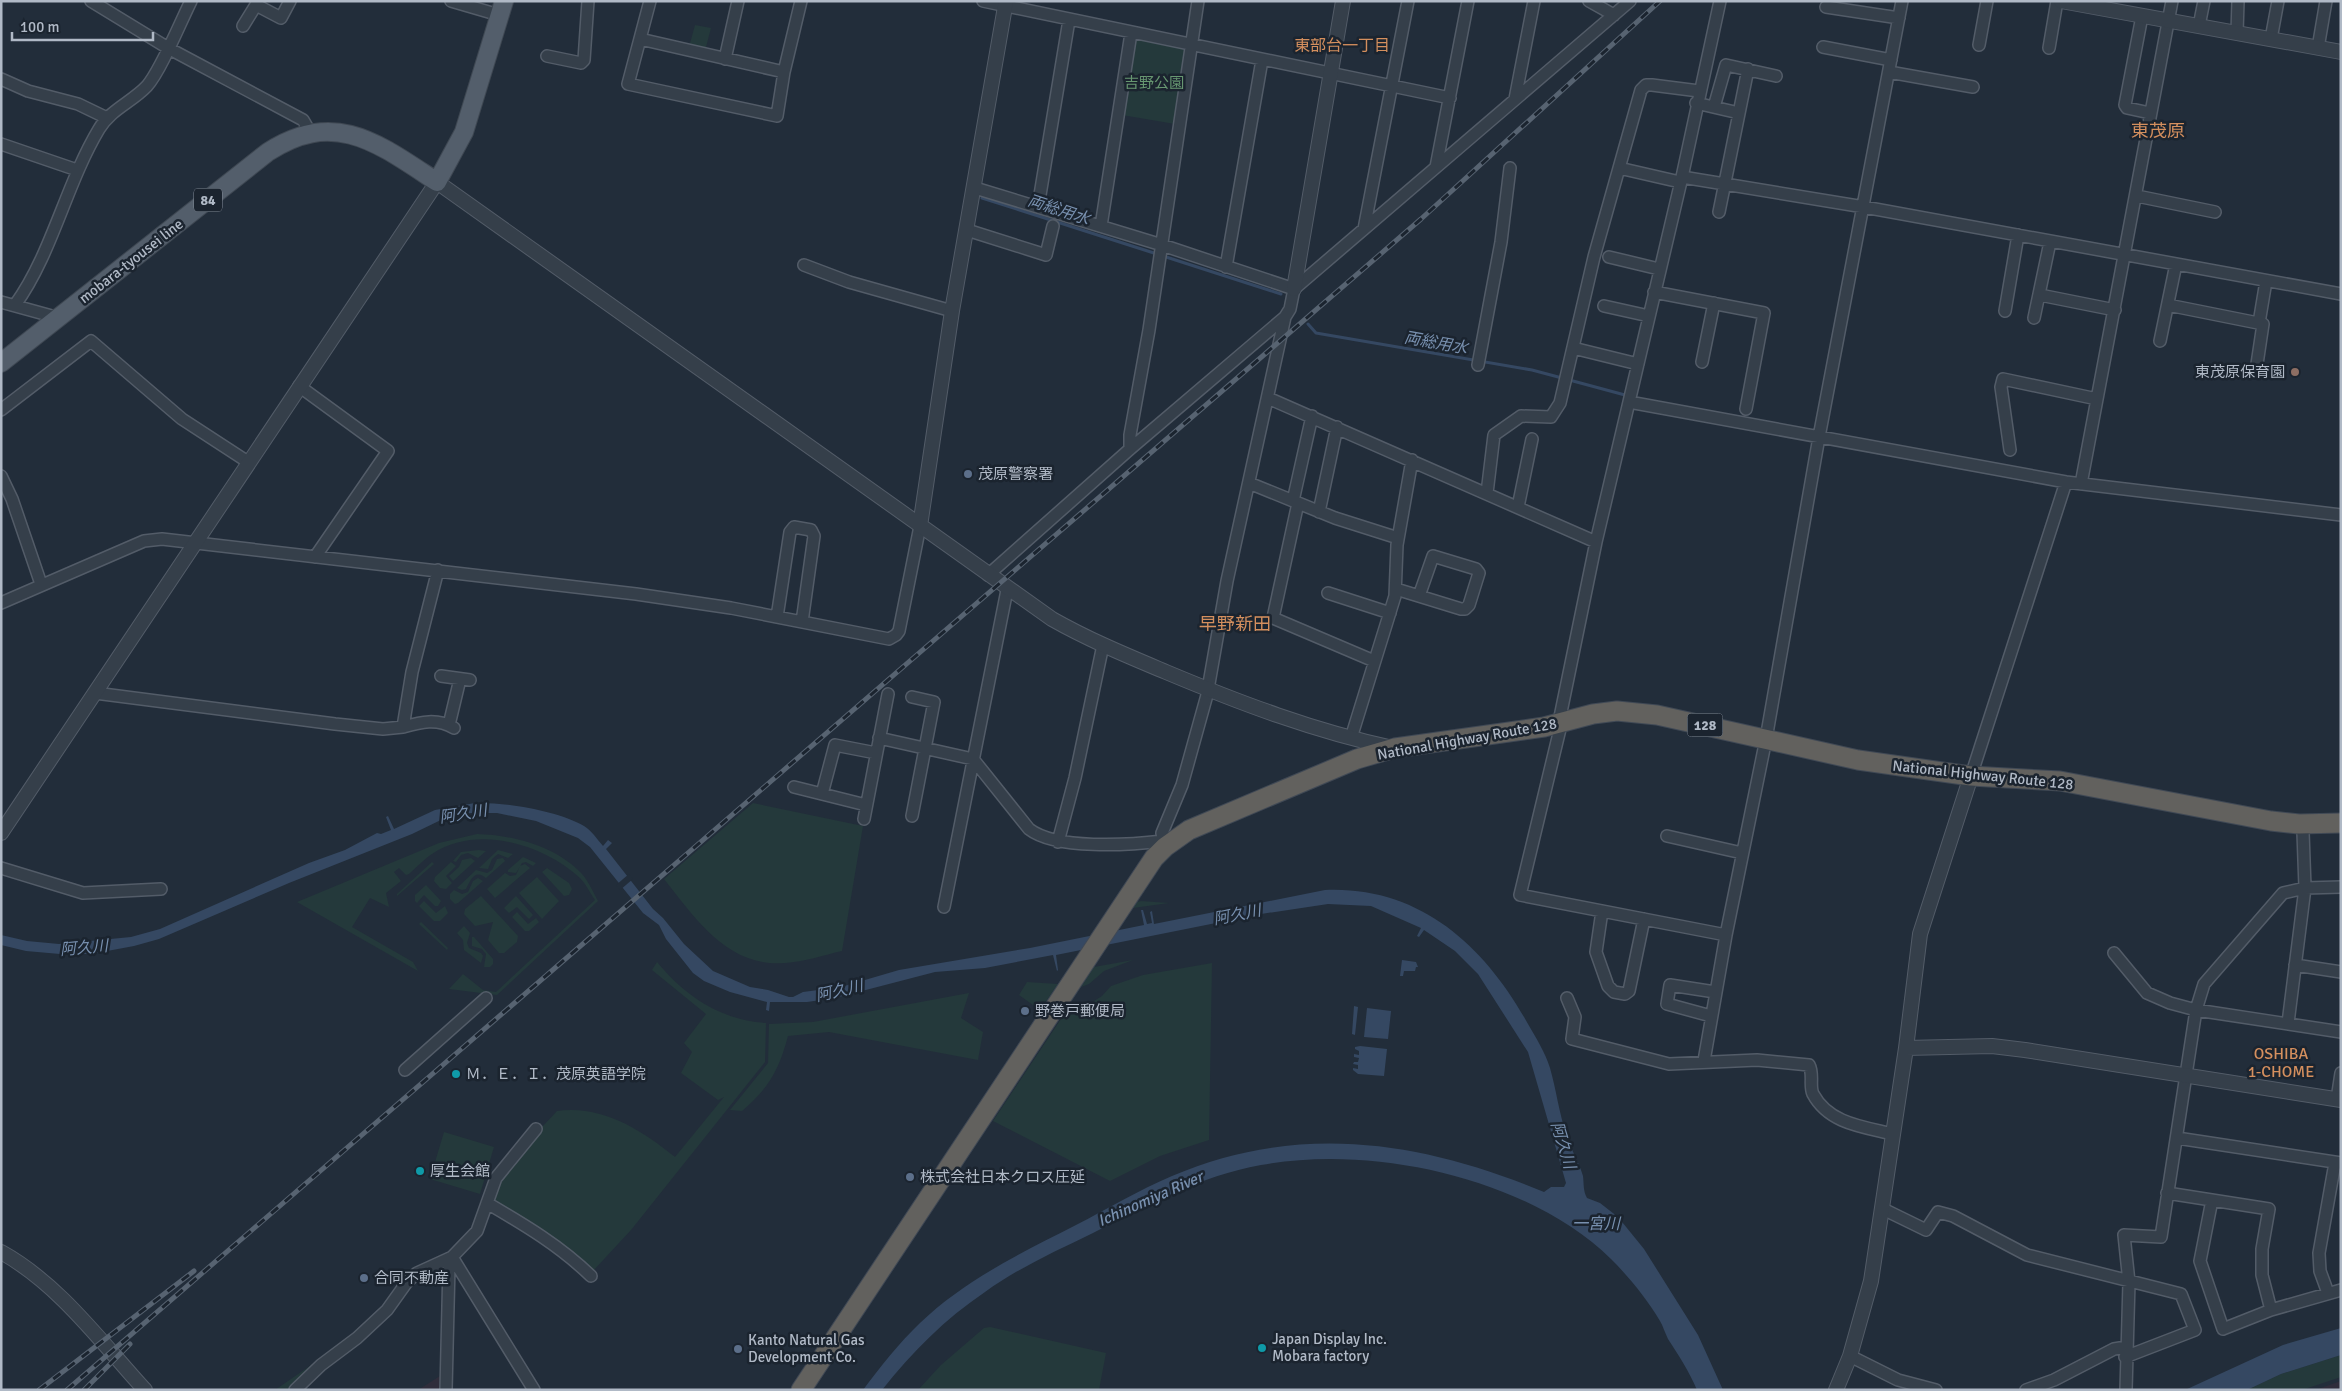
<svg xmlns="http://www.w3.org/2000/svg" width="2342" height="1391" viewBox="0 0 2342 1391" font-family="Signika,'Noto Sans JP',sans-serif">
<rect width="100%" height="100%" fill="#222d3a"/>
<path fill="#2f2d3b" d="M440,1376L439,1390H418Z
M2341,1381V1390H2315Z"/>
<path fill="#24393b" d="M695,25L711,28L705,51L689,47Z
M1134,39L1186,50L1175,124L1122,115Z
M753,803L863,826L842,951C824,955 804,962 785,963C728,968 695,918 664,879Z
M477,834C513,835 556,846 582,874C589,882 593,892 598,901L497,995L449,989L463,974L483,990L496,992L595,900C590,893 586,884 580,878C543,844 477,824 432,854C424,859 416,868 409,874L406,875L399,868L394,872L401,881L386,893L389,907L370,898L352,927L413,962L418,971L297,902L439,843Z
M479,850L486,851L478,858L468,853L461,855L456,862L453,861L461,852Z
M498,850L513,854L508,858L498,854L492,859L488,869L479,868Z
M523,857L536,863L533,866L526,862L522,863L516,873L508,872V870Z
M471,858L475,861L453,881L449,876L459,867L462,860Z
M503,858L505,861L486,878C475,869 471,879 466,889L462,890L457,888L476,870L487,873L492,870L497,859Z
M432,862L434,864L397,896V894Z
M451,862L456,866L446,876L452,883L446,889L440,888L434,881L435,877Z
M525,864L530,868L495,898L487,889L505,873L510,876L516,875L520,866Z
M547,868L569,883L572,889L569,895L564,896L542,872Z
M537,877L559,901L542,919L519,893Z
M478,878L483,881L458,903L455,904L450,899V894L454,890L462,894L468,892L473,881Z
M426,885L441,901L438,906H435L424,895L417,903L415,901V895Z
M481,896L518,936L517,942L504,953H499L488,940L493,922L475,926L464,914L465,909Z
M516,896L533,915L529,919L517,907L509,913L504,908Z
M424,901L436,913L445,906L448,913L440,921H434L419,906Z
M1141,901L1169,903L1133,908L1137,902Z
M517,912L528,924L536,918L539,922L529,931H525L512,917Z
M421,922L448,948L447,950L419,924Z
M464,926L470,933L467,943L469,948L481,953L483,956L481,963L464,950L463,940L457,933Z
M472,937H474L493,959V964L490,967H484L486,954L482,949L472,946Z
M1133,960L1104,971L1089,984L1081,987L1094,967Z
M657,962C686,997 721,1020 766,1023L765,1062L631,1230L593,1271L559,1242L492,1199C502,1166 535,1135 557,1111C603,1105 641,1130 675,1157L724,1097L718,1100L681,1073L692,1052L684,1043L706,1014L652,970Z
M1212,963L1209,1140L1160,1156L1110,1181L993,1121L1069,1007L1091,1003L1102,996L1111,986L1143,975Z
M1027,982L1058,984L1040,1010L1019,995Z
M969,993L961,1018L983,1032L978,1060L829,1032L788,1036C779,1070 769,1088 742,1111L730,1110L768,1063L769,1024L813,1022Z
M444,1132L494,1147L480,1194L430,1179Z
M990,1327L1106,1353L1099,1390H918L941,1365L984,1328Z
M362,1330L290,1390H275Z
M2341,1355V1377L2302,1390H2247L2281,1374Z"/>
<path fill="#354862" d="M475,803C505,802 558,811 584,826C592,831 597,839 603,846L608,840L612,843L606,849L653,909L663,918L684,944L713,971L750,987L768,990L789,997H793L803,992L841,987L899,970L1030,948L1144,925L1141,910H1143L1147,924L1152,923L1150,912L1152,911L1154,924L1325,890C1420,886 1485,946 1528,1024C1536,1038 1545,1052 1550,1068C1556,1089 1559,1112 1566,1134C1570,1148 1579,1162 1583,1176C1584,1184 1583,1191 1587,1198L1600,1203L1618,1217L1644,1249L1698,1335L1723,1390H1697C1689,1371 1679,1356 1668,1339C1665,1333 1663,1326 1660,1321C1647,1299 1629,1277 1611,1259C1528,1178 1373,1144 1261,1165C1200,1176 1148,1205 1093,1233C1056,1251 1018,1268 985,1292C945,1319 912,1352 882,1390H863C881,1366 899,1343 920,1323C965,1280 1021,1253 1076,1225C1107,1209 1139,1190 1172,1176C1299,1122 1421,1141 1544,1192L1551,1187H1564L1566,1183L1528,1052L1478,974L1455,951L1424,930L1419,937L1417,936L1421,928L1371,906L1328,904L1261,914L1056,955L1058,970L1057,971L1053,955L985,968L935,972L835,998L807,1002H770L769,1011L766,1010L767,1002L730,992L704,981L693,973L666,939L659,925L643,913L590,847L578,838L536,821L497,813H471L447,817L412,834L289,883L159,939L134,946L91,954H60L26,951L1,945V935L27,941L59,944L131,937L160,929L309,863L345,850L377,833L381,834L391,830L386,817L388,816L394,829L435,810Z
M1402,960L1416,962L1418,967H1416L1415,971H1404L1403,976H1400Z
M1354,1006L1358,1007L1355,1035L1352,1034Z
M1367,1008L1391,1011L1388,1039L1364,1037Z
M1360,1046L1387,1049L1384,1076L1358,1074L1353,1070V1068L1358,1069V1065L1353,1064L1354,1062H1358L1359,1058L1354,1057V1054L1359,1055V1051L1355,1049V1047Z
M2341,1328V1355L2281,1374L2247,1390H2185L2283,1345Z"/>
<path fill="#222d3a" d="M629,874L633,879L620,890L616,885Z"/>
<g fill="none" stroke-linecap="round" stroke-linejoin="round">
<path stroke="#354862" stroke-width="3" d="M982,198L1157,254
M1163,256L1281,294
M1308,324L1316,333L1532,370L1562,378
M1573,381L1625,395"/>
<g stroke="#535c68" stroke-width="14">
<path id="minor" d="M91,1L168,48L303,120L310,132
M451,1L499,15
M650,1L628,84L777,116L784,72L801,1
M983,1L1450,98
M1589,1L1614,15
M1720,1L1682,177L1596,542L1560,717V729L1520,895L1726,935
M1826,7L1899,18
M2142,16L2125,105L2127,108L2150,113
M243,26L256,5L281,18L290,1
M2199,26L2204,1
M2237,33L2238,1
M640,39L784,72
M2271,39L2278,1
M1979,45L1987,1
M1823,47L1891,60
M2049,48L2057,1
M2318,48L2326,1
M547,56L581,63L584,60L588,1
M725,59L738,1
M1889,72L1973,87
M1,79L28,91L78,104L107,118
M1515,99L1534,1
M1696,103L1739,113
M1714,107L1726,65L1776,76
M1,144L77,170
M1436,167L1468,1
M1619,168L1680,182
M1682,177L1864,207L2341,294
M975,188L1162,245L1294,289
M2137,196L2215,212
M1038,207L1069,20
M1719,212L1748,69
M1101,226L1131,33
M1364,229L1408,1
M967,230L1046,255L1053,226
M1609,257L1659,269
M804,265L849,282L952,311
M1226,267L1262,60
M1654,292L1764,313L1746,409
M2040,295L2115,310
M1,302L59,318
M15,305C52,254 66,184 99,129C110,110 132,102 147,86C161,70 180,23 191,1
M2168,305L2263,324L2257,364
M1604,306L1649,316
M2005,311L2018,235
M2034,318L2050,242
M2259,323L2266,281
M2160,341L2176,264
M1573,348L1638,364
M1702,362L1714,303
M1478,365L1501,242L1510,168
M299,386L388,451L315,557
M1268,398L1596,542
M1629,402L2066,482L2341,515
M1,410L91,341L182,419L248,462
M1130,449V435L1149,330L1198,1
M2010,450L2001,387L2003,379L2097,399
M1,476L12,499L41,584
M1249,483L1335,518L1398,538
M2081,484C2112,323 2143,162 2172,1
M1487,493L1494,435L1521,416L1551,417L1560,403L1594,257L1641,90L1646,85H1652L1699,91
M1293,501L1312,416
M1298,503L1273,618L1374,661
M1518,507L1532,439
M1319,512L1337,427
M988,575L1130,449L1285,317L1290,309L1294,289L1630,1
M1396,589L1461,609H1465L1469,605L1479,573L1476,569L1433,556L1419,596
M1328,593L1390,613
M1,603L144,541L162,539L636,594L731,608L889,639L896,635L899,631L920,526
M777,617L790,532L794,527L811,530L814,536L802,622
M441,676L470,680
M95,693L335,724L383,729L403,727L412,672L438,570
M449,725L460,679
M403,727C421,722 437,718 454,728
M879,738L973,759L1029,829C1056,850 1129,845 1163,841
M1351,738L1395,596L1397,545L1412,460
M1971,776L2066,482
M794,787L866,805
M822,794L835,745L876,753
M912,816L934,702L912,697
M864,819L888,694
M1667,836L1742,853
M1058,842L1075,778L1103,645
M1165,847L1162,833L1182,785L1207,695L1227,581L1285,317
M1,868L83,893L161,889
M944,907L1007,590
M1602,911L1596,952L1608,986L1614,992L1625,994L1629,991L1644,919
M2114,953L2147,993L2170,1003L2196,1010L2341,1032
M2295,965L2341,972
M1567,998L1575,1017L1572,1039L1669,1064L1757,1060L1809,1065C1814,1074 1809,1086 1813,1094C1829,1124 1864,1127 1893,1134
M1711,1016L1667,1004L1670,985L1715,992
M2288,1023L2305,888L2303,832L2299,824
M1704,1061L1726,935L1766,739L1819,437L1902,1
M405,1070L486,998
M2337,1099L2341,1073
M2177,1138L2341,1163
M2167,1193L2269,1209L2262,1249V1275L2271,1310
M2212,1200L2200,1261L2223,1329L2271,1310L2341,1290
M487,1203C525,1225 560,1246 591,1276
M1883,1209L1926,1230L1938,1212L1953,1216L2027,1255L2181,1294L2195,1330L2125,1357
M452,1257L534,1390
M2328,1293L2320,1271L2319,1253L2335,1163
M1850,1356L1898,1380L1936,1390
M295,1390L321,1365L357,1338L387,1310L407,1282L417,1273L452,1257
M446,1390L449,1265L452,1257L477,1231L496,1178L536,1129
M2026,1390L2054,1380L2114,1349L2126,1347
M2126,1390L2129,1282L2124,1235L2161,1237L2196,1010L2204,984L2283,893L2305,888L2341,887"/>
</g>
<g stroke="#535c68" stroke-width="16">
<path id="tertiary" d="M2061,1L2341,52
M1294,289L1343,1
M920,526L952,311L1006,1
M1,833L437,182L1052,619C1089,640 1128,656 1166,672C1240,703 1314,731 1393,748
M1906,1048L1992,1046L2025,1050L2341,1100
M1,1252C59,1284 101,1342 145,1390
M1836,1390L1850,1356L1871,1281L1906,1048L1920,934L1971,776"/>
</g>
<g stroke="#3f4853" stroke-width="20">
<path id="primary" d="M1,363L268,152C335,108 379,144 437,182L464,132L504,1"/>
</g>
<g stroke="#404955" stroke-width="21">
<path id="trunk" d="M801,1390L1154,858L1165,847L1189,830L1357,759L1395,748L1544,727L1593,714L1617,711L1657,715L1858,760L1971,776L2060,781L2271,821L2299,824L2341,823"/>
</g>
<use href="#minor" stroke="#353f4a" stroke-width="11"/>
<use href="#tertiary" stroke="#353f4a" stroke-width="14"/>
<use href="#primary" stroke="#535e6b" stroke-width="18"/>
<use href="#trunk" stroke="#62615e" stroke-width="19"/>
<g stroke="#576371" stroke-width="5">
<path id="rail" d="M39,1390L194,1271
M67,1390L1421,219L1660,1
M84,1390L130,1344"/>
</g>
<use href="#rail" stroke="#1b242f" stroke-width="3" stroke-dasharray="9" stroke-linecap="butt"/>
</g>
<circle fill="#8d6e63" stroke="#1b242f" stroke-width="2" cx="2295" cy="372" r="5"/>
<g fill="#5c6f8a" stroke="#1b242f" stroke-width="2">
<circle cx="968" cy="474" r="5"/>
<circle cx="1025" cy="1011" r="5"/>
<circle cx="910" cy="1177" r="5"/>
<circle cx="364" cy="1278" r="5"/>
<circle cx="738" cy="1349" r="5"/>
</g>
<g fill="#0f9aa8" stroke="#1b242f" stroke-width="2">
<circle cx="456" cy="1074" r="5"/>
<circle cx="420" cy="1171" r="5"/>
<circle cx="1262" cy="1348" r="5"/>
</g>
<g text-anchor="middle" stroke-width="5" stroke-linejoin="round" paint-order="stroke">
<g fill="#1b242f" stroke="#838c99" stroke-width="1">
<rect x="194" y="188.5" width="28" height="23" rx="4"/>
<rect x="1687.5" y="713.5" width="35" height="23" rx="4"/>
</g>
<g font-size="14" font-weight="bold" fill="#b0b9c6">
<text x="208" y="205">84</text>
<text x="1705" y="730">128</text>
</g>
<g font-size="15" fill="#679771" stroke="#1b242f">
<text x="1154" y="88">吉野公園</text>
</g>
<g font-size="15" fill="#b0b9c6" stroke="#1b242f">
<text transform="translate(131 261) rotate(-38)" y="5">mobara-tyousei line</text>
<text transform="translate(1467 739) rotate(-10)" y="5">National Highway Route 128</text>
<text transform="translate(1983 775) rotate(6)" y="5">National Highway Route 128</text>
</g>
<g font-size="15" fill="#b0b9c6" stroke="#1b242f" text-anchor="start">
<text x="2285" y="377" text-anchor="end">東茂原保育園</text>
<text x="978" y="479">茂原警察署</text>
<text x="1035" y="1016">野巻戸郵便局</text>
<text x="466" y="1079">Ｍ．Ｅ．Ｉ．茂原英語学院</text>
<text x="430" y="1176">厚生会館</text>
<text x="920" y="1182">株式会社日本クロス圧延</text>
<text x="374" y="1283">合同不動産</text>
<text x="1272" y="1344">Japan Display Inc.<tspan x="1272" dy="17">Mobara factory</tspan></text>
<text x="748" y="1345">Kanto Natural Gas<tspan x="748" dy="17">Development Co.</tspan></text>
</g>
<g font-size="16" fill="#d48f5e" stroke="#1b242f">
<text x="1342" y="51">東部台一丁目</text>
<text x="2281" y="1059">OSHIBA<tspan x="2281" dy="18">1-CHOME</tspan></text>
</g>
<g font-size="16" font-style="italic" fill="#7890af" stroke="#1b242f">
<text transform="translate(1059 209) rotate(18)" y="6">両総用水</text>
<text transform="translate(1436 342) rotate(10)" y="6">両総用水</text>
<text transform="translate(463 813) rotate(-9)" y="6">阿久川</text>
<text transform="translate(1237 914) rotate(-11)" y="6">阿久川</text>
<text transform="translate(84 947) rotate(-5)" y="6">阿久川</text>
<text transform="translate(839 990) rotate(-13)" y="6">阿久川</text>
<text transform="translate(1564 1145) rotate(73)" y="6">阿久川</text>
<text transform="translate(1150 1198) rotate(-24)" y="6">Ichinomiya River</text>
<text x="1596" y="1229">一宮川</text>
</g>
<g font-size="18" fill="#d48f5e" stroke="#1b242f">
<text x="2158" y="137">東茂原</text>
<text x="1235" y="630">早野新田</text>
</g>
</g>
<rect width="2342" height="1391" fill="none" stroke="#b0b9c6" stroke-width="5"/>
<path d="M12 32v8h141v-8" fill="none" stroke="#b0b9c6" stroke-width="2.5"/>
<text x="20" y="32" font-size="15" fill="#b0b9c6" stroke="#1b242f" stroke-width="4" paint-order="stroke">100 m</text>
</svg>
